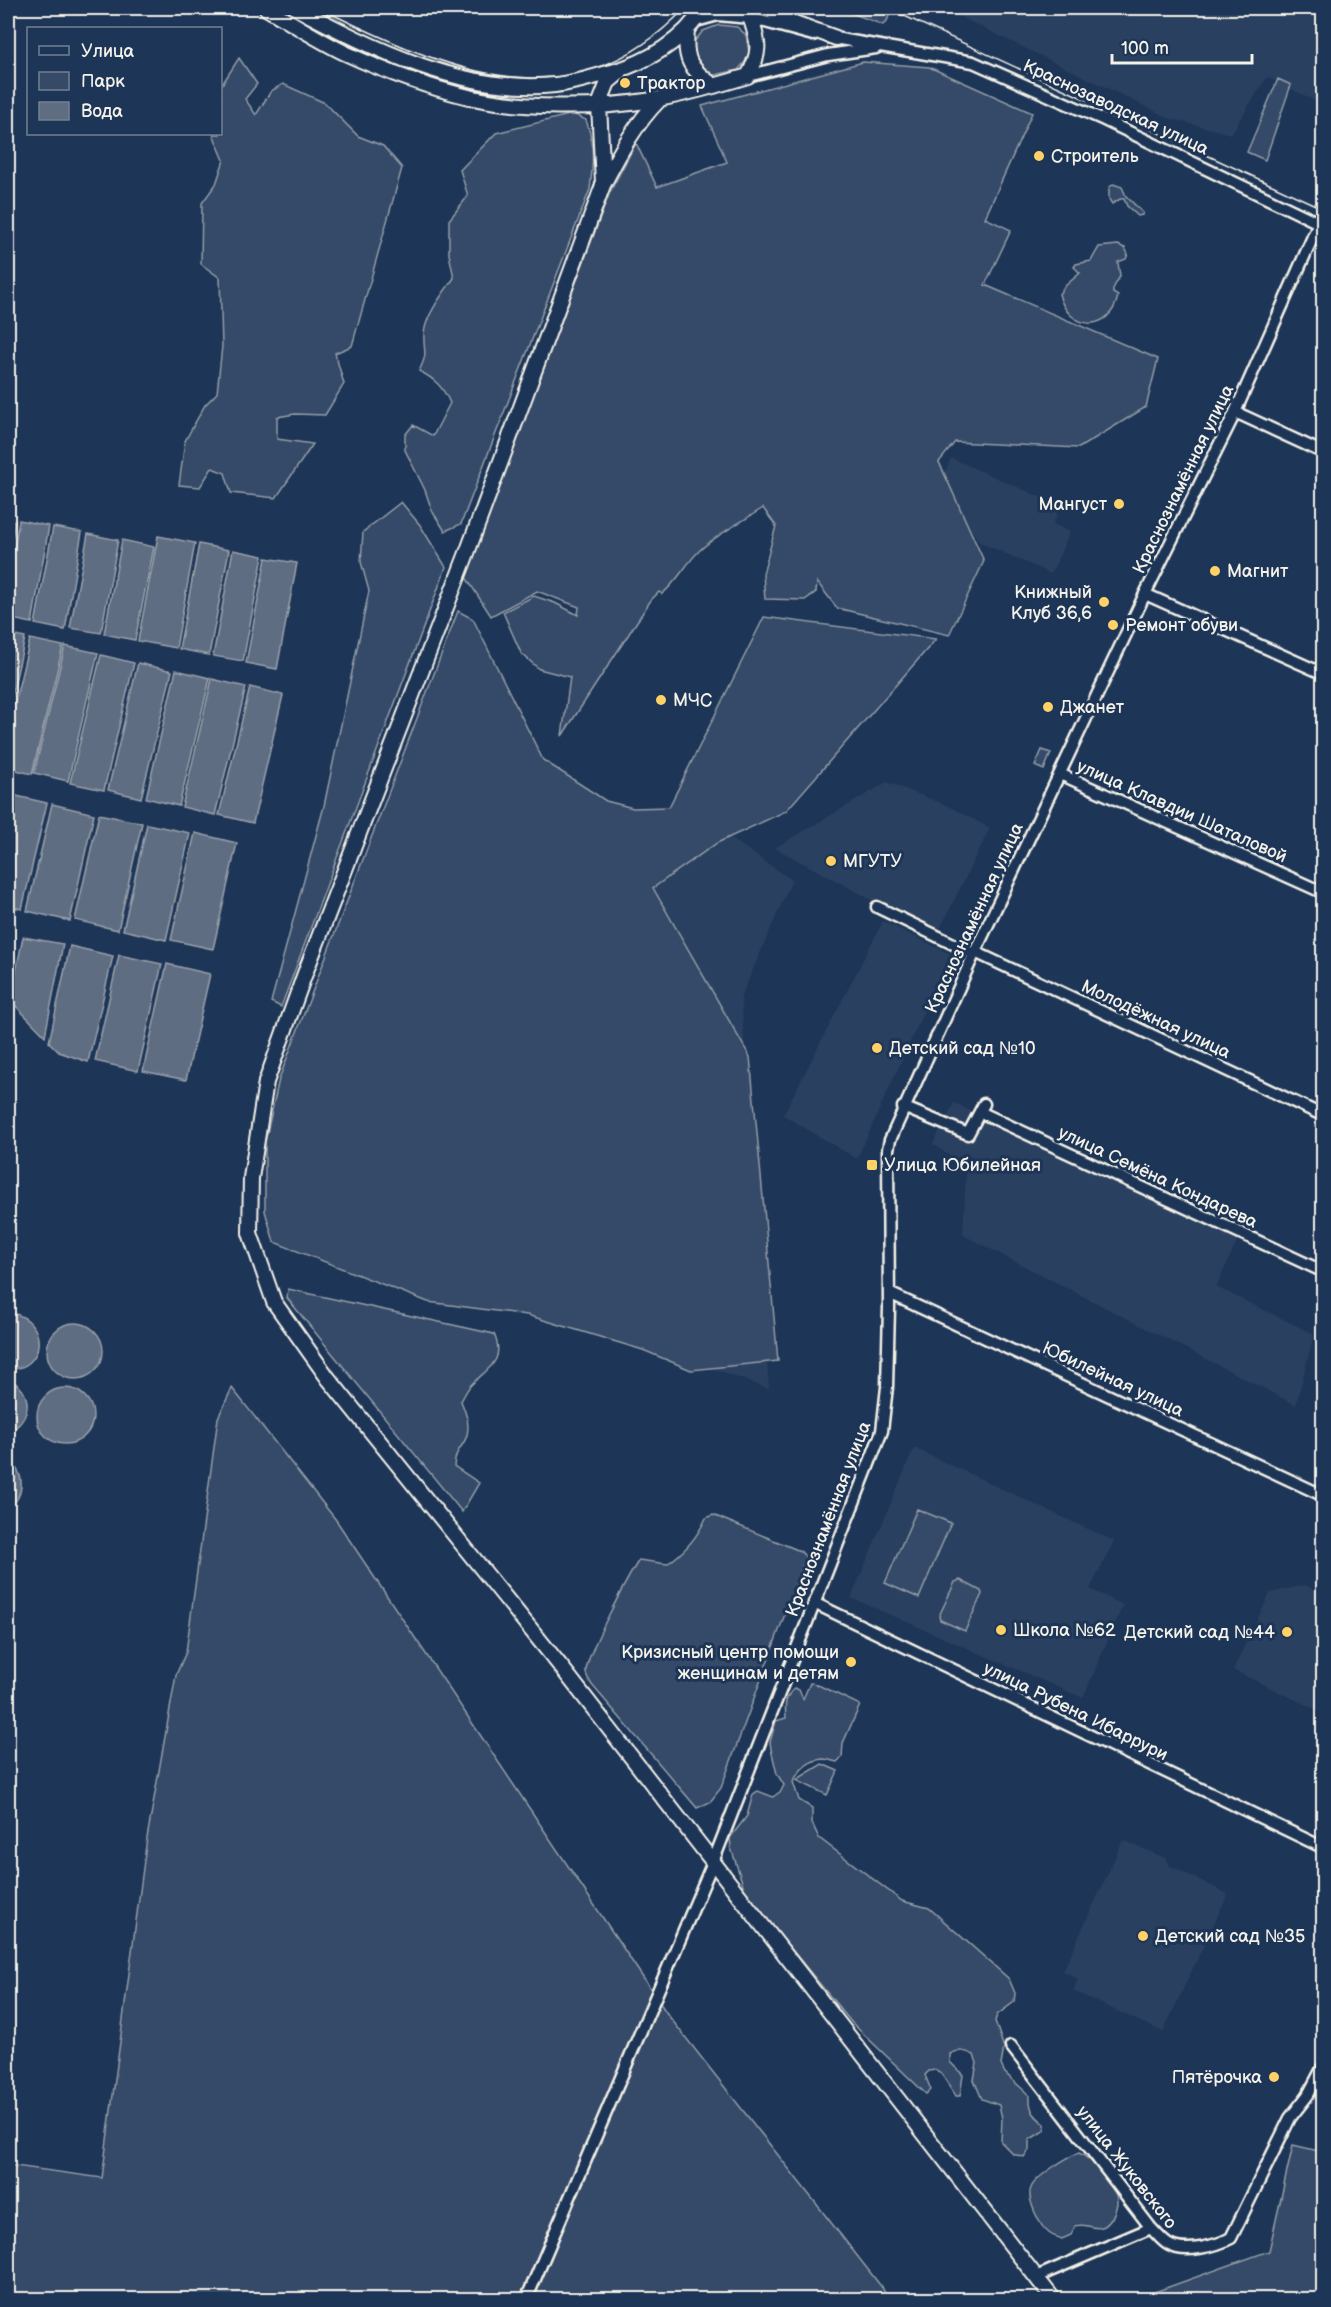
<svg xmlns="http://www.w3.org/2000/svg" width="1331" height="2307" viewBox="0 0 1331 2307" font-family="'Balsamiq Sans',sans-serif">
<rect width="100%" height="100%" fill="#1d3557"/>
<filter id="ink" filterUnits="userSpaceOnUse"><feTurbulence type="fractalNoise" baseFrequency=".0167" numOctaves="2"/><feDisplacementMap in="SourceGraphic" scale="12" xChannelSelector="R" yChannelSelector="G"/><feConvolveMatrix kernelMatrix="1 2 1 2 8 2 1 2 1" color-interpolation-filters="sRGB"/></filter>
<g filter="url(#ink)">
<path fill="#2a4060" d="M942,8H1323V105L1267,77L1231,134L1171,119Z
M951,458L1061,506L1053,524L1070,532L1051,574L979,542L941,482Z
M887,782L946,805L990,828L937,935L775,848Z
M716,828L792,880L741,997L769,1389L690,1360L512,955Z
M883,921L950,954L857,1159L783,1115Z
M954,1103L1239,1238L1216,1287L1314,1334L1296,1405L963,1235L966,1168L933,1144Z
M914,1448L1114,1541L1090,1589L1123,1605L1083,1698L851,1598Z
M1305,1585L1323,1594V1713L1233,1670L1270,1593Z
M1123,1840L1167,1859L1169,1865L1228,1894L1163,2032L1073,1991L1078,1979L1063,1971Z"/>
<path fill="#354a67" stroke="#949ea8" stroke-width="1.5" d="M838,8H882L890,13L887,21L883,25Z
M719,25L737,27L746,35L749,52L745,62L738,70L715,75L705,74L694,63L692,44L703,31Z
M239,58L257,84L245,99L256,115L271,91L283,84L325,103L358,136L383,146L402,168L352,346L335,353L344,384L325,415L295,414L277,417V439L313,444L276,498L231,493L225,473L212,468L200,487L179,485L185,441L205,405L217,393L222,346L220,278L201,264L202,203L216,184L224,160L213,134H220L221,86Z
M863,62L929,67L1032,113L985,218L1011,230L985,285L1158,359L1146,407L1079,448L955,442L939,462L984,561L949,635L837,608L817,582L816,592L805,600L765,599L763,574L776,526L763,508C742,522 717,534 699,551C685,565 677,582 662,594L659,592L651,600L562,736L570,677L539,669L521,653L503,612L534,596L555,603L578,615L579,607L537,591L491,616L465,576L610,192L636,143L657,187L727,162L702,106Z
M1278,79L1291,85L1265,160L1247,152Z
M573,114L586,120C595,144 593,164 590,189L461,524L445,531L432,511L425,490L405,450V435L413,425L433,436L450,403C443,387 435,379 419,371C429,351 423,353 424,334C425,316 444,292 454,278L449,254V220L468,196L460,170L496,133Z
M1113,184L1122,187L1126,196L1143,213L1142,215L1138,216L1127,206L1124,199H1120L1112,204L1109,199V188Z
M1118,245L1125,248L1128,254L1126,259L1118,262C1120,283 1123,269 1113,289V293L1118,296C1110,334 1068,331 1059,294L1064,287L1080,273L1074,267L1076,264L1091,261L1099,247Z
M401,502L420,525L446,567L281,1007L271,1002L324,806L369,591L361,562L363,532Z
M458,611L473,619L543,760L606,801L633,808L669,807L764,617L936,639L786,811L717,843L653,888L750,1057L778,1361L691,1370L643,1350L527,1315L428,1302L274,1242L265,1211V1142L279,1079Z
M1042,750L1051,753L1044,770L1035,766Z
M288,1289L494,1334C506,1361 488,1368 471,1385C467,1389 464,1396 461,1401C465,1411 470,1423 467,1435C464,1447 455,1449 454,1466L479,1483L462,1512L287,1298Z
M232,1388L336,1520L668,2015L891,2299L8,2300V2165L102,2178L147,1838L176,1675L186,1652L218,1418Z
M917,1509L951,1523L919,1598L885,1583Z
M713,1515L800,1551L806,1557L721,1788L710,1802L697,1808L592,1685C590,1682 586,1676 586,1672C585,1657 629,1575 639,1560L667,1564C685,1552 697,1538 706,1518Z
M960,1580L981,1591L982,1594L965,1631L940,1620L939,1616L955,1582Z
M810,1683L816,1684L860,1705L843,1743L842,1757L837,1762C833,1761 827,1759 823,1759C808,1760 799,1770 793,1782L799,1800L812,1808V1823L819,1838L902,1901L929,1908L1009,1979L1015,1993L1014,2002L997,2015L995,2021L1004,2048L1001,2065L1005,2073L1030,2096C1029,2110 1034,2116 1045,2124V2130L1029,2140V2150L1024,2157L1013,2154L1001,2142L1002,2118L999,2105L982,2099L974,2080L977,2063L974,2055C966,2051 959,2049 950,2054V2062L963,2075L960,2096H956L942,2075L935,2070L929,2071L925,2075L931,2090L926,2094L852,2023L751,1900L745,1891L731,1848L730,1838L747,1816L753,1794L758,1791L773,1797L781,1791L784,1785L777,1774L771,1749L770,1742L776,1721L786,1718C785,1707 784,1696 795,1688L799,1690L803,1699Z
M822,1764L838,1771L827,1795L796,1780Z
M1293,2145L1323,2152V2299H1135L1269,2251Z
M1079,2153C1093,2159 1110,2181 1116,2195C1119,2203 1115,2211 1112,2218C1110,2221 1106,2226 1102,2227C1092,2230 1088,2223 1075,2226L1071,2235L1062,2239C1058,2237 1052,2236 1049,2233C1040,2227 1026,2198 1031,2188C1035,2177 1068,2156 1079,2153Z"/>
<path fill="#5e6d82" stroke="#9aa2ab" stroke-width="1.5" d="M8,520L15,521L8,563Z
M19,520L49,526L32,623L8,618V584Z
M53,527L82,532L65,630L35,624Z
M88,534L118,540L101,633L70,628Z
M158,536L195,543L176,648L138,641Z
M122,540L154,547L135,640L104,634Z
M199,544L229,550L209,655L179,649Z
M233,550L263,556L243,661L213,656Z
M266,558L297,563L277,669L246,663Z
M8,634L25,638L8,713Z
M30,639L63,646L32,774L8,768V731Z
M65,646L98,653L68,781L34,773Z
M101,655L134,663L104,790L70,783Z
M138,663L172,671L141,798L108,790Z
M176,670L210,678L179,806L146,798Z
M212,679L246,687L215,815L182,807Z
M250,687L283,695L253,823L219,815Z
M8,794L47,803L22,909L8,906Z
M52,804L94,814L70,921L27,911Z
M99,814L142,823L118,930L75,920Z
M147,824L190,833L166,940L123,930Z
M195,833L237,843L213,949L171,940Z
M23,937L63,944L45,1036L10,1000Z
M70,946L113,956L88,1062L59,1052L49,1042Z
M119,955L162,964L138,1071L95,1061Z
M167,964L210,974L186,1080L143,1071Z
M12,1313C50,1321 45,1371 8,1369V1314Z
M47 1351a28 28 0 1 1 56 0a28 28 0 1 1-56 0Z
M8,1379C34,1390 33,1420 8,1432Z
M37 1416a28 28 0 1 1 56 0a28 28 0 1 1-56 0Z
M8,1461C26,1472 25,1497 8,1508Z"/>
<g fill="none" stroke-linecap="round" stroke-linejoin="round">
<g stroke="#f4f1e8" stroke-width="15">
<path id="minor" d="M696,21L718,15L750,18L813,35
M828,37L973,62L1104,120L1323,225
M748,76L828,55L876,48
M1235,412L1324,453
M1145,594L1324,674
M1060,774L1324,893
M877,907L974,954
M975,952L1324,1116
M903,1107L968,1134L984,1104
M980,1112L1324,1272
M889,1293L1324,1496
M814,1603L1324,1848
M1011,2046L1151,2228C1156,2233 1162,2241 1169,2245C1185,2254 1216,2246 1231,2238L1290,2118L1308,2095L1324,2065
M1036,2277L1151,2228
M526,2300L713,1862L882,1431L887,1387L889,1308L888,1149L890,1140L975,952L1145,594L1232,419L1319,223"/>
</g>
<g stroke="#f4f1e8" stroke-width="18">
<path id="major" d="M266,8C292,23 318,40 345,53C384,71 427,87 469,97C520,109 594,109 646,101C681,96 715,86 748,76C765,45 755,38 748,8
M296,8C374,49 463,94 555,85C574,83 593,77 612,72C647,62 685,40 703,8
M766,8L789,21L836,38
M687,30C684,60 690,69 714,86
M660,99C635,124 619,154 603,185L467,553L304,976L266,1082L251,1178L250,1233L274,1302L328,1378L562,1668L1054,2300
M603,183L599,105L608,82L620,72"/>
</g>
<use href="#minor" stroke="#1d3557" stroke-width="10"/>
<use href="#major" stroke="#1d3557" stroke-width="14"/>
<path stroke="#f4f1e8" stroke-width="1.5" d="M319,8C445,69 571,129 685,8
M887,8L1324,209"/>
</g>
</g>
<g fill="#ffd166" stroke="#1d3557" stroke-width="2">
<circle cx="625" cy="83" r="6"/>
<circle cx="1039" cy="156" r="6"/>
<circle cx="1119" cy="504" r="6"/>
<circle cx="1215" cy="571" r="6"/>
<circle cx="1104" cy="602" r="6"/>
<circle cx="1113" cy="625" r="6"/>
<circle cx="661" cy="700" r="6"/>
<circle cx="1048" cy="707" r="6"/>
<circle cx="831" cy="861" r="6"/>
<circle cx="877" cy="1048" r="6"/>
<rect x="866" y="1159" width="12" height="12" rx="3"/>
<circle cx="1001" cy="1630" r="6"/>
<circle cx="1287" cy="1632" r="6"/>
<circle cx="851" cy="1662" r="6"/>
<circle cx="1143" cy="1936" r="6"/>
<circle cx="1274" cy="2077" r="6"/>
</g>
<g text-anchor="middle" stroke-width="6" stroke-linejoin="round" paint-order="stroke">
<g font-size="18" fill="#f4f1e8" stroke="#1d3557" text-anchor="start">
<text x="637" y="89">Трактор</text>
<text x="1051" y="162">Строитель</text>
<text x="1107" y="510" text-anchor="end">Мангуст</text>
<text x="1227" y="577">Магнит</text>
<text x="1092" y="598" text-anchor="end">Книжный<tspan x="1092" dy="21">Клуб 36,6</tspan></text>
<text x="1125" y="631">Ремонт обуви</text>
<text x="673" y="706">МЧС</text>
<text x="1060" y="713">Джанет</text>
<text x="843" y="867">МГУТУ</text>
<text x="889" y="1054">Детский сад №10</text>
<text x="884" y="1171">Улица Юбилейная</text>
<text x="1013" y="1636">Школа №62</text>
<text x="1275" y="1638" text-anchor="end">Детский сад №44</text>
<text x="839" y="1658" text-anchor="end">Кризисный центр помощи<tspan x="839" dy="21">женщинам и детям</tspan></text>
<text x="1155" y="1942">Детский сад №35</text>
<text x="1262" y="2083" text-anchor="end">Пятёрочка</text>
</g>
<g font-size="18" fill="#f4f1e8" stroke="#1d3557">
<text transform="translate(1116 107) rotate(25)" y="6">Краснозаводская улица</text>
<text transform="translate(1183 479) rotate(-64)" y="6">Краснознамённая улица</text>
<text transform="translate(1182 811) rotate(24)" y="6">улица Клавдии Шаталовой</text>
<text transform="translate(974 918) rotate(-65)" y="6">Краснознамённая улица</text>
<text transform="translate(1156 1019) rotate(25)" y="6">Молодёжная улица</text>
<text transform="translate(1158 1177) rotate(25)" y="6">улица Семёна Кондарева</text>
<text transform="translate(1113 1379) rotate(25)" y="6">Юбилейная улица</text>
<text transform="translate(828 1519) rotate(-69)" y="6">Краснознамённая улица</text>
<text transform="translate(1076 1711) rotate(26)" y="6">улица Рубена Ибаррури</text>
<text transform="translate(1127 2167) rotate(52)" y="6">улица Жуковского</text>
</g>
</g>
<rect width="1331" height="2307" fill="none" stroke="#1d3557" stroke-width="30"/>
<rect x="15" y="15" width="1301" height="2277" fill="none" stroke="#f4f1e8" stroke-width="2" filter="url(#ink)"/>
<rect x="27" y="27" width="195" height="108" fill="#1d3557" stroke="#738091" stroke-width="1.5"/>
<rect x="39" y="46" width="30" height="9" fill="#1d3557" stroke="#738091" stroke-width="1.5"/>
<text x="81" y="57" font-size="18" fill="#f4f1e8">Улица</text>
<rect x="39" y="72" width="30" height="18" fill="#354a67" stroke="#738091" stroke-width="1.5"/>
<text x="81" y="87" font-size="18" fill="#f4f1e8">Парк</text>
<rect x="39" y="102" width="30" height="18" fill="#5e6d82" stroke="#738091" stroke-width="1.5"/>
<text x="81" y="117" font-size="18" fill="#f4f1e8">Вода</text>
<path d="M1112 54v9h140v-9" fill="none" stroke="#f4f1e8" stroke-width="3"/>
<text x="1121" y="54" font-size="18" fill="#f4f1e8" stroke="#1d3557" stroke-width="4.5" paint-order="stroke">100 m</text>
</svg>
